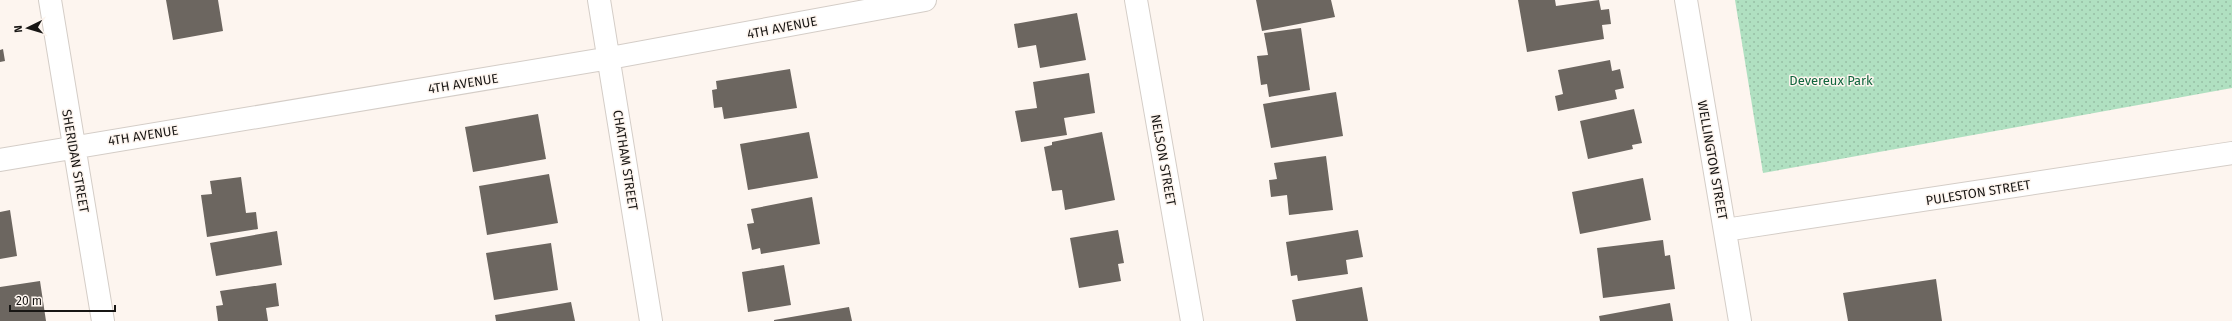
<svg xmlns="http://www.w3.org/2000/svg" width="2232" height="321" viewBox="0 0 2232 321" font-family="'Fira Sans',sans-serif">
<defs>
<pattern id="park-dots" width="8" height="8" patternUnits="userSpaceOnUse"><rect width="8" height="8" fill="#b0e0c1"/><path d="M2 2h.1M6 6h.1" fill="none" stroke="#97bfa5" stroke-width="1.8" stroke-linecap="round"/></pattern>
</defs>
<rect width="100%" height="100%" fill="#fdf5ef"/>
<path fill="url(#park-dots)" d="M1735,0H2232V88L1763,173Z"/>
<path fill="#6c6660" d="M166,0H218L223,31L173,40Z
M1256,0H1331L1335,17L1262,31Z
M1518,0H1555L1556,6L1599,0L1601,10L1609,9L1611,24L1602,25L1604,39L1527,52Z
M1077,13L1086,60L1040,68L1036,45L1018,48L1014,24Z
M1301,28L1310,90L1269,97L1267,84L1261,85L1257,56L1268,55L1264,33Z
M3,49L5,61L0,62V50Z
M1610,60L1612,71L1620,69L1624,88L1615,90L1617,99L1558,111L1555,96L1563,94L1558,70Z
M790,69L797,108L724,119L722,107L714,108L712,90L717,89L716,81Z
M1089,73L1095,113L1064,118L1067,135L1021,142L1015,111L1037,108L1033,82Z
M1336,92L1343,136L1271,148L1263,104Z
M1634,109L1642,143L1632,145L1633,149L1588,159L1580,121Z
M538,114L546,159L473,172L465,127Z
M809,132L818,178L748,190L740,144Z
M1102,132L1115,200L1065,210L1062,190L1052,191L1044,147L1052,145V142Z
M1326,156L1333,210L1289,215L1287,195L1271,197L1269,180L1277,179L1274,163Z
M549,174L558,223L487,235L479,186Z
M241,177L246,213L256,212L258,229L207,237L201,195L212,194L210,181Z
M1643,178L1651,220L1580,234L1572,192Z
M812,197L820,244L761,254L760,248L752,250L747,224L754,223L751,209Z
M10,210L17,256L0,259V212Z
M1118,230L1124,263L1118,264L1121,281L1079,288L1070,238Z
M1358,230L1363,257L1346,260L1348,274L1298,281L1297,275L1291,276L1286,242Z
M277,231L282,265L216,276L210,243Z
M1663,240L1665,256L1670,255L1675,289L1603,298L1597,248Z
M551,243L558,290L494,300L486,253Z
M784,265L791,305L748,312L742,272Z
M1936,279L1942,321H1848L1843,293Z
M40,281L46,321H0V287Z
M276,283L279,306L266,308L268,321H218L216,306L223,305L220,291Z
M1362,287L1368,321H1296L1292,300Z
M571,302L575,321H496L495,315Z
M1670,303L1673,321H1600L1599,316Z
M849,307L852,321H774V320Z"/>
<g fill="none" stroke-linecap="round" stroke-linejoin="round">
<g stroke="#d4cdc7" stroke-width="24">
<path id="minor" d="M50,0L103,321
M599,0L651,321
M1136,0L1192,321
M1686,0L1740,321
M0,160L610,58L925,0
M1725,230L2232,153"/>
</g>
<use href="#minor" stroke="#fff" stroke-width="22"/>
</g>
<g text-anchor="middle" stroke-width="3" stroke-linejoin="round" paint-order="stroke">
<g font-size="13" fill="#181614" stroke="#fdf5ef">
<text transform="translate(782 27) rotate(-11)" y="5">4TH AVENUE</text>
<text transform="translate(463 83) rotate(-9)" y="5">4TH AVENUE</text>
<text transform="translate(143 135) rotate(-9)" y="5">4TH AVENUE</text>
<text transform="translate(626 160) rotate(81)" y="5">CHATHAM STREET</text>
<text transform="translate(1164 160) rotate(80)" y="5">NELSON STREET</text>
<text transform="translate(1713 160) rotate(80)" y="5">WELLINGTON STREET</text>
<text transform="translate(76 161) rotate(80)" y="5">SHERIDAN STREET</text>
<text transform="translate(1978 192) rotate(-9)" y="5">PULESTON STREET</text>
</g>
<g font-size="13" fill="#11663e" stroke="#fdf5ef">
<text x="1831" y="85">Devereux Park</text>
</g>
</g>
<g transform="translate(28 28) rotate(265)" stroke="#fdf5ef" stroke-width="3" paint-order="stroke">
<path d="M0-3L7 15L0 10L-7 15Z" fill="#181614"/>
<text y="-6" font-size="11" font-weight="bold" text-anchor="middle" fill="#181614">N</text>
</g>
<path d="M10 305v6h105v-6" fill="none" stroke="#181614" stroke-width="2"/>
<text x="16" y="305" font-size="12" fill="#181614" stroke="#fdf5ef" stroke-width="3" paint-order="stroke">20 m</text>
</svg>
